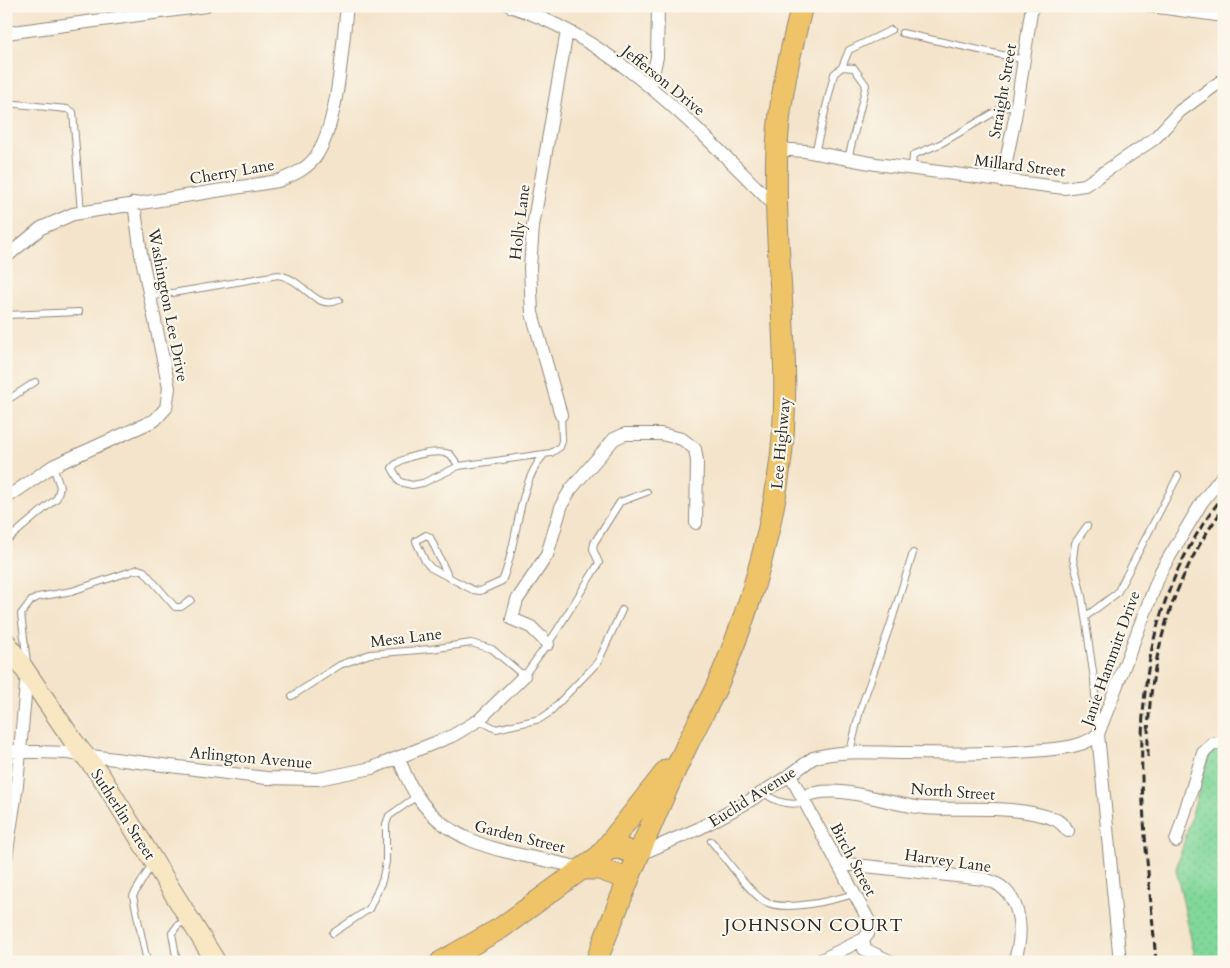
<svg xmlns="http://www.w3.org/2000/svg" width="1230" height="968" viewBox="0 0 1230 968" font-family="Cardo,serif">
<defs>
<pattern id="grass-dots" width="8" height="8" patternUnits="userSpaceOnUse" patternTransform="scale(1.25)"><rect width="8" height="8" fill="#81d79a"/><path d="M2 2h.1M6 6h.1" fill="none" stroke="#70b985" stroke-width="1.8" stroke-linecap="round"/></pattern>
</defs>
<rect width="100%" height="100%" fill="#fbf7ec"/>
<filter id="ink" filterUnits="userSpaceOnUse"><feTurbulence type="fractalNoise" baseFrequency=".02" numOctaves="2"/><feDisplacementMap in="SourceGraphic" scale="10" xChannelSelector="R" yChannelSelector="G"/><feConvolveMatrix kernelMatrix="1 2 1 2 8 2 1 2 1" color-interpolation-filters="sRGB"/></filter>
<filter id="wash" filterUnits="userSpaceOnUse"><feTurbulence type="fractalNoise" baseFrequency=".0096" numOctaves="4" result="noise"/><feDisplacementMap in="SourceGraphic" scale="20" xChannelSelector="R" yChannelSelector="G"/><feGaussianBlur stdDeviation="1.12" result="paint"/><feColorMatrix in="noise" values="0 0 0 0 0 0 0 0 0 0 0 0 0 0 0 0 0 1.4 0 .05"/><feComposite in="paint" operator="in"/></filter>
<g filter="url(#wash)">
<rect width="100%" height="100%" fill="#f4e4cb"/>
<path fill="url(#grass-dots)" stroke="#568162" d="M1211,749H1224V962H1196L1176,869Z"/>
</g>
<g filter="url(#ink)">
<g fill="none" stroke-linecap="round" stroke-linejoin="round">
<g stroke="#90887b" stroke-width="8">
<path id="lane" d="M902,33L1025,60
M842,67L849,50L891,30
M6,103L67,109L73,112L81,212
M815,153L834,74L842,67L854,68L866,85L848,159
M912,168L913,155L940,144L1002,108L1017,106
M149,297L278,275C305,279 315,312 339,300
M6,315L79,312
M6,401L35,382
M459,466L450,454C436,449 401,456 392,468L400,482L412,485L423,483L459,466L551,453L560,447L562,441L561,415
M1087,526L1075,543L1073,559L1082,596L1094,679L1097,728
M6,541L57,498L60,487L53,466
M448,576L430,537L426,535L416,541L425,561L431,568L473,590L480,591L502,581C518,546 517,485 543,456
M1085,617L1117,593L1178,476
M27,662L21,614L31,601L38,597L72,591L138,569L144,571L175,607H181L191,600
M292,696L340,665L370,654L431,649L471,643L492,649L524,676L554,635L599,563L593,549L594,543L620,502L647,492
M479,720L496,729L540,719L549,713L598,662L622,610
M850,752L860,710L890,626L913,553
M763,792C775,802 790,806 805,802
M711,841C725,857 748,891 764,901C783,913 834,900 854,894
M333,933L369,909L382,881L386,862V824L389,816L417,796
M147,962L133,896L152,864
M177,962L172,933L178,925L188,919"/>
</g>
<g stroke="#90887b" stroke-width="14">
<path id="street" d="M510,6C619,41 698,130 777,208
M1151,6L1224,16
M6,33L205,6
M650,87L657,57L658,6
M777,149L805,151L876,164L1064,188L1085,185L1154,139L1180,111L1224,79
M1002,181L1015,118L1032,6
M6,257L41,228L73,214L278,181C293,175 310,168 318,153C339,118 342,47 347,6
M561,415L532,313L530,268L533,226L567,31
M6,498L53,466L155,420L166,408L169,388L141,254L134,203
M548,644L531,627L512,619L517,600L547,555L562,504L571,489L614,439L625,434H661L682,439L695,449L697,461L696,523
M6,751L67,753L266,778L318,779L372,768L452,736L479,720L524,676
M399,759C404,771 409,785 417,796C456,854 523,852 584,869
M790,775L869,921L868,934L864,939L817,962
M802,797C841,781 885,805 925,808C967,811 1014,804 1054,819C1060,821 1064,826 1068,831
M1176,841L1203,753L1213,744L1224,742
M638,855L698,829L746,803L790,775L813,758C842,749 874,753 904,753C951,754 998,754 1044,750C1063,748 1084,747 1098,734
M6,857L17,785L27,673
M838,863L984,879C1022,888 1025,931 1014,962
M864,939V949L892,962
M1120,962L1098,734L1161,571L1202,502L1224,474"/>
</g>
<g stroke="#90887b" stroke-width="21">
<path id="secondary" d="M6,642L74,742L101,776L216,962"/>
</g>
<g stroke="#90887b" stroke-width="23">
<path id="primary" d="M601,854L667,770
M584,869H599L628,879
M441,962L501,928L609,849L620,848L638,855
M596,962C624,889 653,816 687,745C696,726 707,707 716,688C747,619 768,547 779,473C795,364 772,257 777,148C779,100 790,53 802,6"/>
</g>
<use href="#lane" stroke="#fff" stroke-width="6"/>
<use href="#street" stroke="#fff" stroke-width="12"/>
<use href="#secondary" stroke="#f9e7c3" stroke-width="19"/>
<use href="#primary" stroke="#efc469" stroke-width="21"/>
<path stroke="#2b2b2b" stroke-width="3" stroke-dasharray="8 4" stroke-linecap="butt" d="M1148,757C1146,669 1170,579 1224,508
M1156,962C1143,794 1111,639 1224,495"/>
</g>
</g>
<g text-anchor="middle" stroke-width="4.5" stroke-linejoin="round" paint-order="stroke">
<g font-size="16" fill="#2b2b2b" stroke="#fbf7ec">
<text transform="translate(664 80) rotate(39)" y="6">Jefferson Drive</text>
<text transform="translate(1002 91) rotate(-80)" y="6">Straight Street</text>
<text transform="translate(1020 165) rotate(7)" y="6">Millard Street</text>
<text transform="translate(232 171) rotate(-10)" y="6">Cherry Lane</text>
<text transform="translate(519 222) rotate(-83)" y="6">Holly Lane</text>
<text transform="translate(169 305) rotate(79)" y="6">Washington Lee Drive</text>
<text transform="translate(780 443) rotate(-85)" y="6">Lee Highway</text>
<text transform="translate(406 637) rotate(-7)" y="6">Mesa Lane</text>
<text transform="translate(1110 658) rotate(-70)" y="6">Janie Hammitt Drive</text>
<text transform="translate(251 757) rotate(5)" y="6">Arlington Avenue</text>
<text transform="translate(953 791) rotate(4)" y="6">North Street</text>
<text transform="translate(752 796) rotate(-32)" y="6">Euclid Avenue</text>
<text transform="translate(124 814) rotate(57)" y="6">Sutherlin Street</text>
<text transform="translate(520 836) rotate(14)" y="6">Garden Street</text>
<text transform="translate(854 859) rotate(62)" y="6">Birch Street</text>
<text transform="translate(948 860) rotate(8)" y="6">Harvey Lane</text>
</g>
<g font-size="18" letter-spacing="1" fill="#2b2b2b" stroke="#fbf7ec">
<text x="814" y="931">JOHNSON COURT</text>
</g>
</g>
<rect width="1230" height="968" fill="none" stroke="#fbf7ec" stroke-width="25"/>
</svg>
